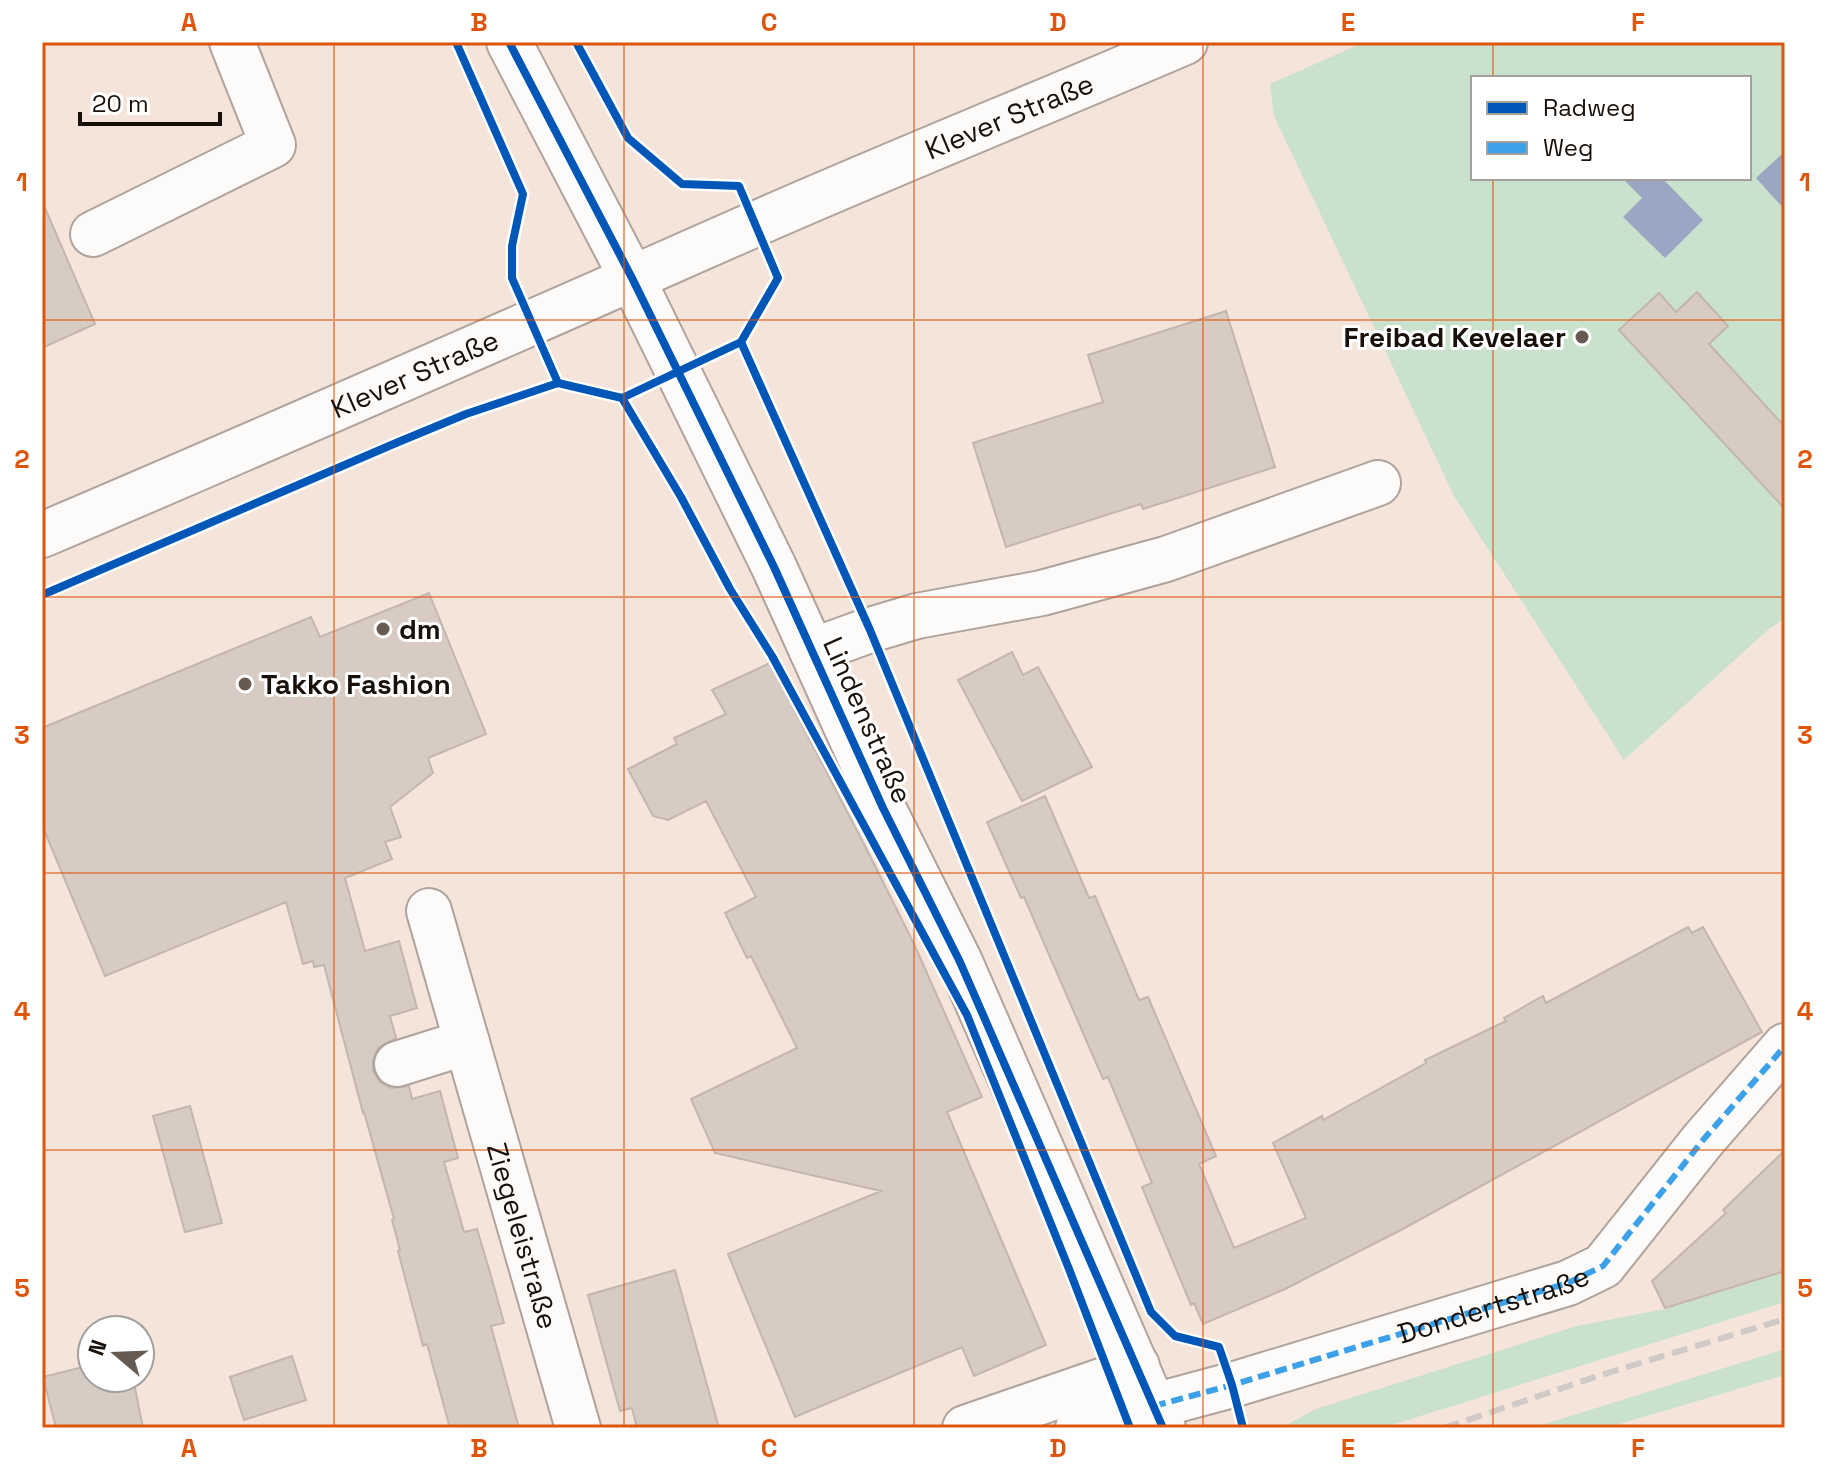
<svg xmlns="http://www.w3.org/2000/svg" width="1827" height="1470" viewBox="0 0 1827 1470" font-family="'Space Grotesk',sans-serif">
<rect width="100%" height="100%" fill="#f4e4da"/>
<path fill="#cae2cd" fill-rule="evenodd" d="M1364,42H1785V618L1769,629L1624,760L1454,496L1274,116L1270,84ZM1473,78H1749V178H1473Z
M1785,1272V1302L1382,1428H1281L1316,1409L1577,1326L1665,1309Z
M1785,1349V1375L1606,1428H1532Z"/>
<path fill="#9ba6c3" d="M1785,151V210L1756,178Z
M1622,178H1662L1703,220L1665,258L1623,217L1642,198Z"/>
<path fill="#d8cbc3" stroke="#c2b6af" stroke-width="2" d="M42,201L95,324L42,348Z
M1697,292L1728,326L1709,344L1785,427V509L1619,330L1659,293L1676,312Z
M1226,311L1275,467L1143,509L1141,504L1006,547L973,443L1103,402L1088,355Z
M429,593L486,734L428,758L433,773L390,807L401,837L385,842L392,859L345,878L365,951L399,941L417,1008L390,1016L396,1038L378,1048L373,1059V1071L380,1082L391,1088L409,1086L412,1099L440,1091L458,1158L444,1162L464,1232L477,1229L491,1276L504,1323L491,1326L519,1428H450L427,1344L423,1346L398,1251L400,1250L392,1220L394,1219L364,1112L363,1113L324,965L314,967L313,961L303,964L286,902L105,976L42,825V728L311,617L320,637Z
M1012,652L1023,675L1038,667L1092,767L1022,801L958,680Z
M770,663L867,850L914,944L982,1097L947,1112L1046,1345L974,1376L962,1347L795,1417L728,1254L881,1191L715,1153L691,1099L797,1048L751,956L747,958L725,913L756,897L706,801L668,820L653,816L628,769L677,744L674,738L726,714L712,690Z
M1045,796L1089,898L1095,896L1139,1000L1148,997L1216,1156L1199,1164L1234,1248L1306,1218L1273,1143L1322,1116L1323,1120L1426,1063L1425,1060L1506,1021L1504,1018L1543,996L1546,1003L1688,927L1692,933L1703,927L1762,1032L1401,1230L1285,1289L1203,1324L1194,1303L1191,1305L1142,1187L1152,1183L1108,1077L1103,1079L1024,897L1021,898L987,822Z
M190,1106L222,1223L185,1232L153,1116Z
M1785,1150V1271L1665,1308L1652,1281L1726,1213L1723,1210Z
M675,1270L719,1428H637L632,1408L620,1411L588,1295Z
M292,1356L306,1400L244,1420L230,1377Z
M83,1367L86,1378H133L143,1428H56L43,1377Z"/>
<g fill="none" stroke-linecap="round" stroke-linejoin="round">
<g stroke="#afa39c" stroke-width="48">
<g id="minor">
<path d="M509,42L633,280L774,567L883,808L960,962L1163,1428"/>
<path d="M93,234L273,145L232,42"/>
<path d="M812,651L870,630L917,616L1042,593L1166,559L1378,483"/>
<path id="s1" d="M429,911L578,1428"/>
<path d="M397,1064L467,1042"/>
<path d="M965,1428L1110,1378L1137,1366"/>
<path d="M1078,1428L1123,1409L1154,1406L1232,1385L1568,1283L1603,1266L1703,1140L1785,1046"/>
</g>
</g>
<g stroke="#afa39c" stroke-width="48">
<g id="major">
<path id="s2" d="M42,535C280,434 517,329 753,225C896,162 1041,104 1185,42"/>
</g>
</g>
<use href="#minor" stroke="#fdfbf9" stroke-width="44"/>
<use href="#major" stroke="#fdfbf9" stroke-width="44"/>
<path stroke="#cfcac8" stroke-width="6" stroke-dasharray="16 8" stroke-linecap="butt" d="M1444,1428L1601,1375L1785,1319"/>
<path stroke="#3da1e9" stroke-width="6" stroke-dasharray="12 6" stroke-linecap="butt" id="s3" d="M1154,1406L1232,1385L1568,1283L1603,1266L1703,1140L1785,1046"/>
<g stroke="#fff" stroke-width="13">
<path id="cycleway" d="M456,42L523,194L512,246V278L558,383L622,398L681,497L730,589L772,656L967,1015L1069,1269L1130,1428
M509,42L633,280L774,567L883,808L960,962L1163,1428
M576,42L628,138L682,184L739,186L778,278L741,342L870,630L1151,1312L1175,1336L1219,1347L1232,1385L1243,1428
M622,398L741,342
M42,595L396,443L466,414L558,383"/>
</g>
<use href="#cycleway" stroke="#0057b8" stroke-width="8"/>
</g>
<path fill="none" stroke="#de550c" stroke-width="2" stroke-opacity="0.55" d="M334,42V1428M624,42V1428M914,42V1428M1203,42V1428M1493,42V78M1493,178V1428M42,320H1785M42,597H1785M42,873H1785M42,1150H1785"/>
<g fill="#665a53" stroke="#fff" stroke-width="3">
<circle cx="1582" cy="337" r="8"/>
<circle cx="383" cy="629" r="8"/>
<circle cx="245" cy="684" r="8"/>
</g>
<g text-anchor="middle" stroke-width="6" stroke-linejoin="round" paint-order="stroke">
<g font-size="28" fill="#19100a" stroke="#fff">
<text dy="10" stroke="none"><textPath href="#s2" startOffset="1054">Klever Straße</textPath></text>
<text dy="10" stroke="none"><textPath href="#s2" startOffset="406">Klever Straße</textPath></text>
<text transform="translate(868 720) rotate(66)" y="10">Lindenstraße</text>
<text dy="10" stroke="none"><textPath href="#s1" startOffset="338">Ziegeleistraße</textPath></text>
<text dy="10" stroke="none"><textPath href="#s3" startOffset="354">Dondertstraße</textPath></text>
</g>
<g font-size="28" font-weight="bold" fill="#19100a" stroke="#fff" text-anchor="start">
<text x="1566" y="347" text-anchor="end">Freibad Kevelaer</text>
<text x="399" y="639">dm</text>
<text x="261" y="694">Takko Fashion</text>
</g>
</g>
<rect width="1827" height="1470" fill="none" stroke="#ffffff" stroke-width="88"/>
<rect x="1471" y="76" width="280" height="104" fill="#ffffff" stroke="#a39f9d" stroke-width="2"/>
<rect x="1487" y="102" width="40" height="12" fill="#0057b8" stroke="#a39f9d" stroke-width="2"/>
<text x="1543" y="116" font-size="24" fill="#19100a">Radweg</text>
<rect x="1487" y="142" width="40" height="12" fill="#3da1e9" stroke="#a39f9d" stroke-width="2"/>
<text x="1543" y="156" font-size="24" fill="#19100a">Weg</text>
<g transform="translate(116 1354) rotate(289)"><circle r="38" fill="#ffffff" stroke="#a39f9d" stroke-width="2"/>
<path d="M0-6L14 30L0 20L-14 30Z" fill="#665a53"/>
<text y="-12" font-size="22" font-weight="bold" text-anchor="middle" fill="#19100a">N</text>
</g>
<path d="M80 112v12h140v-12" fill="none" stroke="#19100a" stroke-width="4"/>
<text x="92" y="112" font-size="24" fill="#19100a" stroke="#ffffff" stroke-width="6" paint-order="stroke">20 m</text>
<rect x="44" y="44" width="1739" height="1382" fill="none" stroke="#de550c" stroke-width="3"/>
<g font-size="26" text-anchor="middle" font-weight="bold" fill="#de550c">
<text x="189" y="31">A</text>
<text x="479" y="31">B</text>
<text x="769" y="31">C</text>
<text x="1058" y="31">D</text>
<text x="1348" y="31">E</text>
<text x="1638" y="31">F</text>
<text x="22" y="191">1</text>
<text x="1805" y="191">1</text>
<text x="22" y="468">2</text>
<text x="1805" y="468">2</text>
<text x="22" y="744">3</text>
<text x="1805" y="744">3</text>
<text x="22" y="1020">4</text>
<text x="1805" y="1020">4</text>
<text x="22" y="1297">5</text>
<text x="1805" y="1297">5</text>
<text x="189" y="1457">A</text>
<text x="479" y="1457">B</text>
<text x="769" y="1457">C</text>
<text x="1058" y="1457">D</text>
<text x="1348" y="1457">E</text>
<text x="1638" y="1457">F</text>
</g>
</svg>
